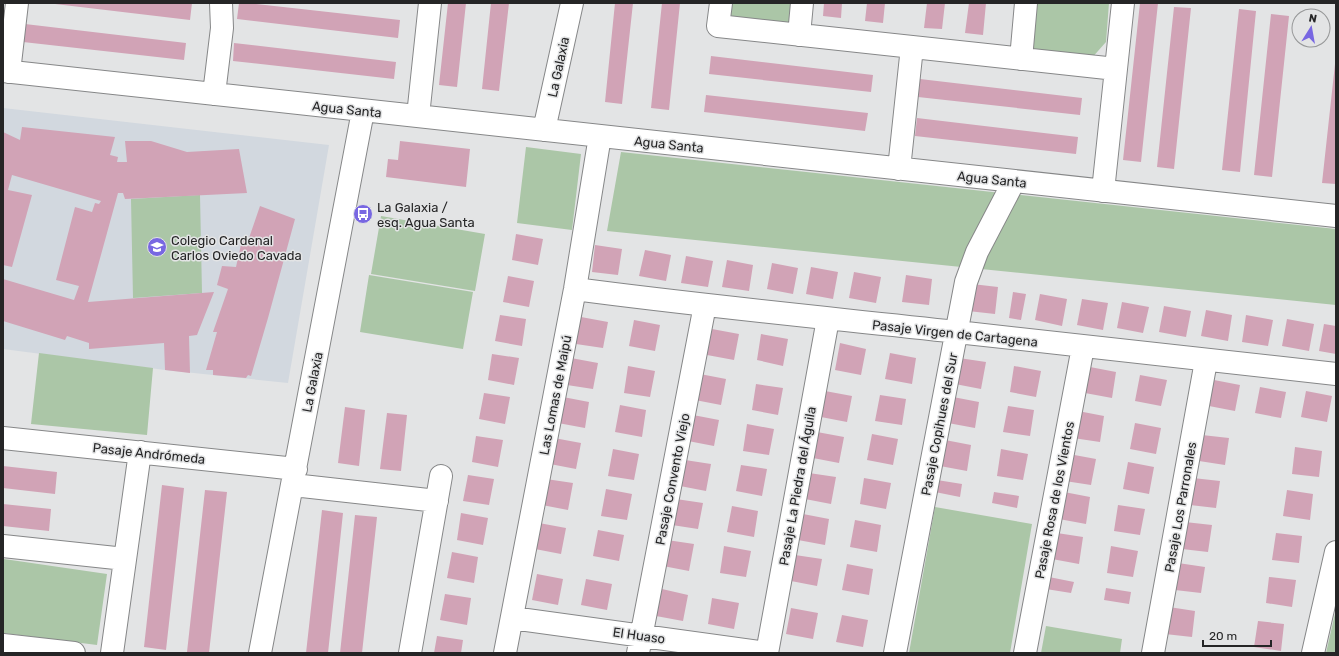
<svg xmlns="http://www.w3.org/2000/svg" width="1339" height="656" viewBox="0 0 1339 656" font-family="Rubik,sans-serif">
<rect width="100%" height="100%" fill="#e3e4e5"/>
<path fill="#d2d8df" d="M3,108L329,145L288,383L165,370L3,349Z"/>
<path fill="#abc6a7" d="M728,3H794L792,23L726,16Z
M1035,3H1109L1106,42L1090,60L1031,54Z
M526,147L581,154L572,230L517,223Z
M621,152L1336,229V305L607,231Z
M200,195L202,293L133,298L131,199Z
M381,216L485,234L475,291L371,274Z
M369,275L473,292L463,349L360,332Z
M39,353L153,368L147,435L31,424Z
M935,507L1032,524L1010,653H909Z
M4,559L107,574L97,645L3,633Z
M1336,609V653H1326Z
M1046,626L1122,639L1120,653H1041Z"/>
<path fill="#d1a3b6" d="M55,3H192L190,20L55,4Z
M239,3H248L400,20L398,38L237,19Z
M448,3H466L457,87L439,85Z
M491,3H509L499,91L482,89Z
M615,3H633L622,104L605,102Z
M662,3H680L669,110L651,108Z
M824,3H842L841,18L823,16Z
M867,3H885L883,23L865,21Z
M927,3H945L942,29L924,28Z
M969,3H986L983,35L965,33Z
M1140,3H1158L1141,162L1123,160Z
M1174,7L1191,8L1174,169L1157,167Z
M1239,9L1256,11L1240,172L1222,170Z
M1271,14L1289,16L1272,177L1254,175Z
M25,24L186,43L184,60L23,42Z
M234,43L396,62L394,79L233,61Z
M711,56L873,75L871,92L709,74Z
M1335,64H1336V184L1322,183Z
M920,79L1082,98L1080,115L918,97Z
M706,95L868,113L865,131L704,112Z
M917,118L1078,137L1076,154L915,136Z
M22,127L115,137L110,155L118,157L117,162H127L125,141H151L187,152L239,149L247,193L125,199L123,193H118L88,302L214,292L197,335L189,336L190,373L165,370L164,343L89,349V343L67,336L65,340L3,321V279L74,300L79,286L56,280L75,207L92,212L95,203L99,204L101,201L12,175L8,190L32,195L12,267L3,265V132L20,140Z
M400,141L470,149L466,187L386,177L388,159L398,160Z
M260,206L295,219L268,318L251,376L248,375L246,378L213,375V370H206L217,332H213L228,289L217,285L222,266L236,267L242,240L249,238Z
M516,234L543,239L538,265L512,260Z
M595,245L622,249L618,275L592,272Z
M645,250L671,255L666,281L639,276Z
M686,256L713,261L708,287L681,283Z
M727,260L753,265L749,291L722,287Z
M772,263L798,268L793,294L767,289Z
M811,267L838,272L833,299L806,294Z
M854,272L881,277L876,303L849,298Z
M906,275L932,279L929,305L902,302Z
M508,276L534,281L529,307L503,302Z
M972,284L998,287L995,314L968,311Z
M1013,292L1026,294L1021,320L1009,318Z
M1040,294L1067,299L1062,326L1035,320Z
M1082,299L1108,303L1103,330L1077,325Z
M1122,302L1149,307L1143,333L1117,328Z
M1164,306L1191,311L1186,337L1159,332Z
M1206,310L1232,315L1228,341L1201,336Z
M500,315L526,319L522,346L495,341Z
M1246,315L1273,320L1268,346L1242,342Z
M581,317L608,322L603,348L576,344Z
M1287,319L1314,324L1309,351L1282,346Z
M634,320L660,325L655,351L629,346Z
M1324,324L1336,326V354L1319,351Z
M712,329L739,334L734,360L707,355Z
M761,334L788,339L783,366L757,360Z
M840,343L866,349L861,375L835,370Z
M890,353L916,358L912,384L885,379Z
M492,354L519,358L514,385L488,380Z
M571,358L598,363L593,389L567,385Z
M959,358L986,362L981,389L955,384Z
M628,366L655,371L650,397L624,393Z
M1014,366L1041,371L1036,397L1010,392Z
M1090,367L1116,372L1112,398L1085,393Z
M700,374L726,379L721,405L695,400Z
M1140,375L1167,380L1161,406L1135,401Z
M1214,380L1240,385L1235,411L1209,406Z
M756,384L783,388L778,415L752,410Z
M1260,387L1286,392L1281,418L1255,413Z
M825,391L852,396L847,422L821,417Z
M1306,391L1332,396L1327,422L1301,417Z
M484,393L510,397L505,424L479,419Z
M880,395L906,399L902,425L875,421Z
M563,397L589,402L585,428L558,423Z
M953,397L979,402L975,428L948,423Z
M620,405L646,410L642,437L615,432Z
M1008,406L1034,410L1030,436L1003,432Z
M345,407L365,410L359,466L338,463Z
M1078,411L1104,416L1100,442L1073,438Z
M387,413L407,415L401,471L380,469Z
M693,415L719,420L714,446L688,441Z
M1135,423L1161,428L1156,454L1130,449Z
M747,424L774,429L769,455L743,451Z
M817,432L844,437L839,463L813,458Z
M872,434L898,439L893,465L867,460Z
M1202,435L1229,438L1225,465L1199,461Z
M476,436L503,440L498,467L472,462Z
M554,438L581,443L576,469L550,464Z
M945,440L971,445L967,471L940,466Z
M1295,447L1322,451L1319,477L1292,474Z
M613,449L639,454L634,480L608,476Z
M1001,449L1028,454L1023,480L997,476Z
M1069,454L1096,459L1091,485L1065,481Z
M685,460L711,464L706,491L680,486Z
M1128,462L1154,467L1149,494L1123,489Z
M741,465L767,469L762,496L736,491Z
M3,466L57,472L55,494L3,488Z
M809,473L836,477L831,504L805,499Z
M468,475L494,479L489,505L463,501Z
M864,478L891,483L886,509L860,504Z
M1193,478L1220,481L1216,508L1190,505Z
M546,479L573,483L568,510L542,505Z
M937,480L962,484L960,497L935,492Z
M162,485L184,488L166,650L144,647Z
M606,489L632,494L627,520L601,516Z
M205,490L227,492L209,653H200L187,652Z
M1287,490L1313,494L1310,520L1283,516Z
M994,492L1019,496L1017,508L992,503Z
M1064,492L1090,497L1086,524L1059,519Z
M676,499L703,503L698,529L672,525Z
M3,504L51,509L49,531L3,526Z
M1118,505L1145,509L1140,535L1114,531Z
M732,506L758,511L754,537L727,532Z
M322,510L343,513L328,653H306Z
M461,513L488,518L483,545L457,540Z
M803,514L829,519L825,545L798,540Z
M355,515L377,517L362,653H340Z
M855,520L881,525L877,552L850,547Z
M1185,522L1212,525L1208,552L1182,549Z
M539,523L566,528L561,554L535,549Z
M598,530L624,535L619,561L593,556Z
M1057,533L1083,537L1079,564L1052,559Z
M1276,533L1302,536L1299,563L1272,560Z
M667,540L694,544L689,571L663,566Z
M724,546L751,551L746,577L720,573Z
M1111,546L1138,551L1133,577L1107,573Z
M452,552L478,557L474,583L447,578Z
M795,555L822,559L817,586L791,581Z
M1178,563L1205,567L1201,593L1175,590Z
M847,564L873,569L869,595L842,590Z
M537,574L563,579L558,605L532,600Z
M1049,577L1074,582L1071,593L1046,589Z
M1269,577L1296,580L1292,607L1266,603Z
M586,579L612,584L607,610L581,605Z
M1106,588L1131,592L1129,604L1104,600Z
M662,589L688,595L683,621L656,616Z
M445,594L471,598L467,625L440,620Z
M712,598L739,603L734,629L708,624Z
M1169,607L1195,611L1192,637L1165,634Z
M791,608L818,613L813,639L786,634Z
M842,615L868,620L863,647L836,642Z
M1258,621L1284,624L1281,651L1254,647Z
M437,636L463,640L461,653H434Z"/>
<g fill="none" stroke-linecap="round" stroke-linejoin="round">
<g stroke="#868788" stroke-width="24">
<path id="street" d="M721,3L718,26L1116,69
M799,35L802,3
M1021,59L1026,3
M3,71L1336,216
M9,72L17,3
M214,94L222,28L221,3
M418,116L430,3
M544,130L572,3
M899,169L912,47
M1103,191L1123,3
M575,289C702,306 830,318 957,332C1084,346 1210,361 1336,374
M3,438L296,469
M293,485L437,501
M3,546L125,559
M512,618L766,653
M3,645L74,653
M112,653L140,452
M260,653L363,111
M410,653L441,476
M505,653L575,289L600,136
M638,653L705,305
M767,653L828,319
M895,653L966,282L977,252L1014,181
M1025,653L1083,347
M1153,653L1206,361
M1313,653L1336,552"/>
</g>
<use href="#street" stroke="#fff" stroke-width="22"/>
</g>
<defs>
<g id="bus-disc" transform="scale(1)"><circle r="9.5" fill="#7867e2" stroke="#e3e4e5"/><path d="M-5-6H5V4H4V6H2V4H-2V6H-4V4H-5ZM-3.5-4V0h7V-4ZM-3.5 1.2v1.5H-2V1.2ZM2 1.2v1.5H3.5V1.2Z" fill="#fff"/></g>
<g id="school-disc" transform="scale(1)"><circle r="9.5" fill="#7867e2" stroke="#e3e4e5"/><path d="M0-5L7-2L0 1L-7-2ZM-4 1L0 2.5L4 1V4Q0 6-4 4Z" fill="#fff"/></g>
</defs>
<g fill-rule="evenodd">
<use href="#bus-disc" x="363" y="214"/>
<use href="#school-disc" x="157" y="247"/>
</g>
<g text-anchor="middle" stroke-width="3" stroke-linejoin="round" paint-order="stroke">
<g font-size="13" fill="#252526" stroke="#e3e4e5">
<text transform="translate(558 67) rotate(-78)" y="5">La Galaxia</text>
<text transform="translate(347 109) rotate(6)" y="5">Agua Santa</text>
<text transform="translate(669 144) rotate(6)" y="5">Agua Santa</text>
<text transform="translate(992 179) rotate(6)" y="5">Agua Santa</text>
<text transform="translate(955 333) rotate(6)" y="5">Pasaje Virgen de Cartagena</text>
<text transform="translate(312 382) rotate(-79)" y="5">La Galaxia</text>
<text transform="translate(555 395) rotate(-79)" y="5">Las Lomas de Maipú</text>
<text transform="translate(939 424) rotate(-79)" y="5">Pasaje Copihues del Sur</text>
<text transform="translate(149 453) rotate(6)" y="5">Pasaje Andrómeda</text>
<text transform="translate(672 479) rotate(-79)" y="5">Pasaje Convento Viejo</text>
<text transform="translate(797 486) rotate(-80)" y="5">Pasaje La Piedra del Águila</text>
<text transform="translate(1054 500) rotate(-79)" y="5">Pasaje Rosa de los Vientos</text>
<text transform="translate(1180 507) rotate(-80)" y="5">Pasaje Los Parronales</text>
<text transform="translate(639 635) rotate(8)" y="5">El Huaso</text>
</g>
<g font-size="13" fill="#252526" stroke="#e3e4e5" text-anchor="start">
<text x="377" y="212">La Galaxia /<tspan x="377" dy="15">esq. Agua Santa</tspan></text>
<text x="171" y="245">Colegio Cardenal<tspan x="171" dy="15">Carlos Oviedo Cavada</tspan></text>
</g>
</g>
<rect width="1339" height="656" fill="none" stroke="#252526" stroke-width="8"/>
<g transform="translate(1311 28) rotate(11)"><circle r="19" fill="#e3e4e5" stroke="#979899"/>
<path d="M0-3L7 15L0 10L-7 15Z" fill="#7867e2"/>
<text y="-6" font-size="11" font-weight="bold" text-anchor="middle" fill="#252526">N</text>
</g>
<path d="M1203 640v6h68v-6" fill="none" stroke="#252526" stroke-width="2"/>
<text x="1209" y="640" font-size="12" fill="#252526" stroke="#e3e4e5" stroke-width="3" paint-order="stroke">20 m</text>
</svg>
